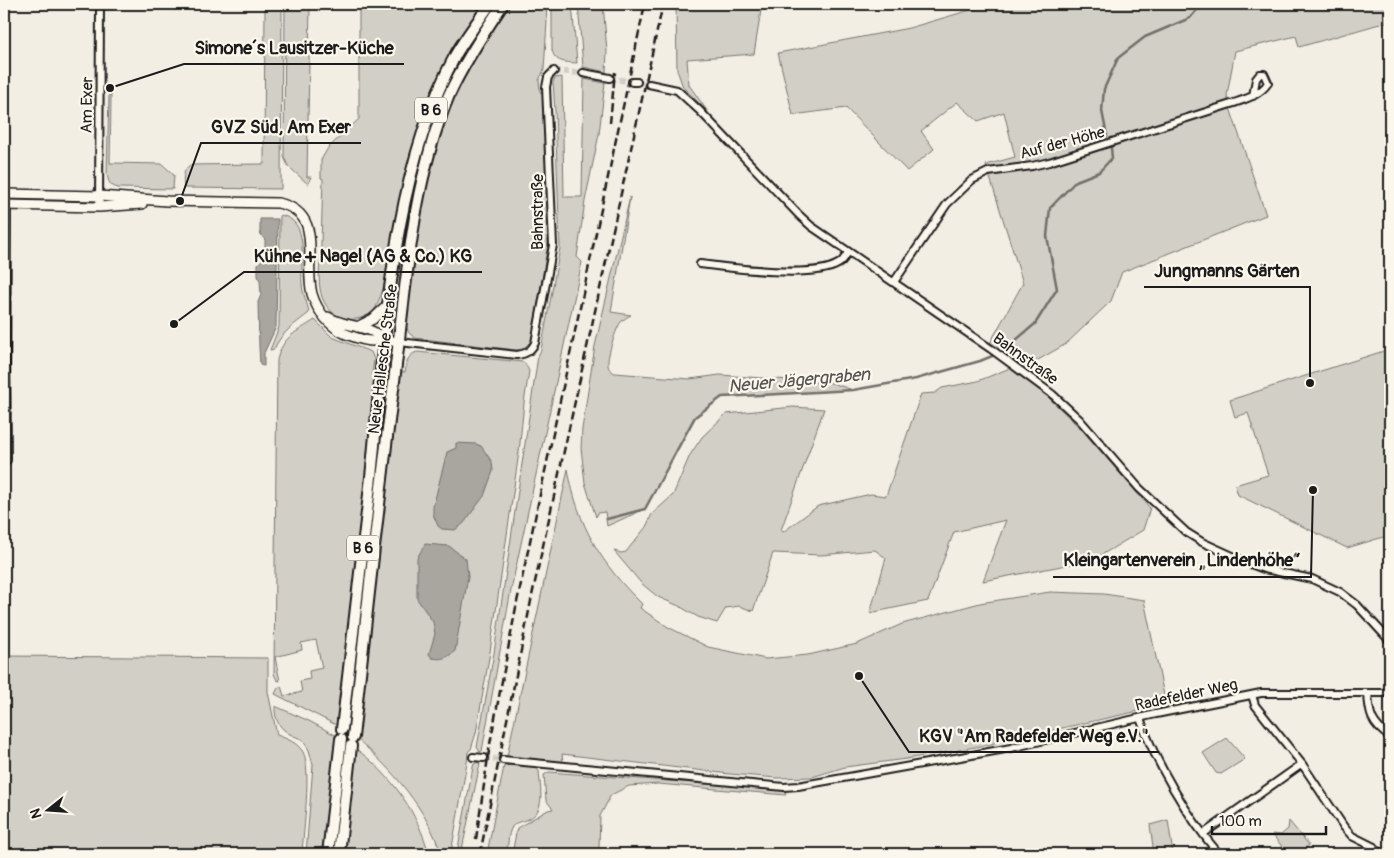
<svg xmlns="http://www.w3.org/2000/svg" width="1394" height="858" viewBox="0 0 1394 858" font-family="Pangolin,sans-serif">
<rect width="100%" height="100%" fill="#f2eee4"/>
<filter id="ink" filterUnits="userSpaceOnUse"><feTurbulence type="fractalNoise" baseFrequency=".02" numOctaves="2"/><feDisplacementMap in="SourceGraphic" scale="10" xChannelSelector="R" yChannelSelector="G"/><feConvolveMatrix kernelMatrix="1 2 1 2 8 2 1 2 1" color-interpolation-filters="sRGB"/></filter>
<g filter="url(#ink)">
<path fill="#d2cfc6" stroke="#777671" d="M265,4H282L281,189L184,188C183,180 182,170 190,165L264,164Z
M285,4H310L307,177H311L308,184L288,166L284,157Z
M359,4H483C437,68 415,133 398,209C392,240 390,276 377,305C374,313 364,318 356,319C350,320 343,318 338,316C311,301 321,267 321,243C322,222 322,200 323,179L321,178V160L328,148L359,119Z
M510,4H546L547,22L544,70L539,80L540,92L543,93L548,243L532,340L523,349L516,350L415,338L409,333L406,326L425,180L447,110L473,55L498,17Z
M552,4H572L577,63C565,62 555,63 552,50Z
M578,4H603L607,51L606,72L583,67Z
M676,4H762L754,54L687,59L689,85L708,112L683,87L677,70Z
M991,4H1390V21L1299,47L1296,36L1235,51L1227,95L1231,111L1266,215L1122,272L1111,301L1066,344L1031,364L990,343L1023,283L986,165L1015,157L1004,112L978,121L957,102L921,131L934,149L907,171L846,108L793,115L778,53L909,28Z
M562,77L564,197H582L584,79L605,83L599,134L585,201L577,257L582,262L511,590L482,751L480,752L477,747L494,653L538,356L541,350L560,248L555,111L553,82L555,78Z
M109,94H111L110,163L162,164L174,175L173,189L118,188C110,186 108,182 107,173Z
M630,197L611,312L631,315C627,317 624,319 621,322C616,328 607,356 608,364C608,369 611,371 615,373L690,379L720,375L832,383L853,390L722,397L694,417L645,509L607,526L605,512L598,513L596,517L585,483L581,448L582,429L595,346Z
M280,215C311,220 300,262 302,283C302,294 308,303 309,313C295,324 282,332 274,349L270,350L279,327Z
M315,320L332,337L371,352L374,359L372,374L377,375L338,726L275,694L278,688L281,686L284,696L302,692L300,681L310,679L309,671L322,668L316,640L301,643L302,650L275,657L280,681L277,680L274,674L277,360C283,336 295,333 315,320Z
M1390,349V535L1347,548L1238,495L1235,485L1268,475L1248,413L1235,417L1230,400Z
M417,352L523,362L525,363L529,371L524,403L519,452L490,652L476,733L471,749L468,752L467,763L452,847L447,854H441C428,810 391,768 357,739L400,372H405C407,363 407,355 417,352Z
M1010,368L1048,397L1082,430L1150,508L1143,530L1093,560L983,581L1006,520L954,532L928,601L870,613L886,558L875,550L821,555L773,553L753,611L739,606L726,608L717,623L698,617L679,606L658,597L641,583L614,551L621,553L626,552L629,548L646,527L652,514L673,495L690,455L702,437L726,414L793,407L824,409L781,530L783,532L818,506L871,494L886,496L921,394L935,393L942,388L978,381Z
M568,469C578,526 601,564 642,604L640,608L668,627L708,647L766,659L808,655L857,644L902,624L980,603L1050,592L1104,594L1144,600L1166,705L981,746L906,759L845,767L812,777L777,778L730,774L562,754L563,762L509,757L507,756Z
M4,656L268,658V692L277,735C287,739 297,742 303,752C312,768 303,833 302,854H4Z
M275,706L309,721L337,736L324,854H306L313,765L309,750L302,739C286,734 274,726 275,706Z
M1227,738L1245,759L1221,774L1216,773L1203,753Z
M356,749C391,774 418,813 429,854H344Z
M478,762L480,764L461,854H455L458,848L473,767L474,764Z
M518,764C526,765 534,765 539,771C540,788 547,813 526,820C520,822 515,822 512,827C507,835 509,846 506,854H487L504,766Z
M549,772L785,790L786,795L658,784L629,786L611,795L600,816L599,847L601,854H512L517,828L548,810L553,809L546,800L544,775Z
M1168,820L1173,854H1154L1150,825Z
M1289,821L1309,845L1298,854H1288L1272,834L1281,835L1288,829Z"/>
<path fill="#a9a6a0" stroke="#716f6b" d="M260,219H278L276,327L264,353V366L260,365L259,347L258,302L261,295L260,281L258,276V264L265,256V240L260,233Z
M456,443L476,444L481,446L492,462L493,471L484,496L464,523L455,530L442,529L438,526L433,514V507L447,452L456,448Z
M425,544L449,546L466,559L468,577L455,651C447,658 442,660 432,658L429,654L435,634L433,622L417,599V558Z"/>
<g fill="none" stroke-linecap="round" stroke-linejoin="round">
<path stroke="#716f6b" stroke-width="2.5" d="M1107,136L1102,111L1104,89L1118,58L1145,37L1190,18L1202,4
M607,519L645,509L695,417L722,397L853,390L916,379L980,361L1002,352L1035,324L1057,289L1047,236L1050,208L1076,181L1099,172L1112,158L1111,148"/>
<path stroke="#d2cec6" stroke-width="6" stroke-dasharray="6 3" stroke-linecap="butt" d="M554,71L583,73
M610,78L632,82
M637,82L649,84
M484,758L503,760"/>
<g stroke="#1c1c1c" stroke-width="10">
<path id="street" d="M583,73L610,78
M632,82H637
M649,84L677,90L700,111L799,215L811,226L991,349L1052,394L1080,420L1139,488L1186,532L1202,542L1248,563L1264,569L1312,579L1340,592L1357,605L1390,641
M7,194L6,364L7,460
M99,207L100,4
M700,264C731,268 813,279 838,264C843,262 845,257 848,252
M894,282L947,204L972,180L988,172L1032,166L1049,162L1231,104C1245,99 1259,96 1268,83L1264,74H1260L1256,79L1253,96
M399,342L517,355C526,354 531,351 535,343L553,245L546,87L548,77L554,71
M1368,693C1369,714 1371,724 1390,737
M1252,695L1255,705L1302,764L1344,827L1352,836L1374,847L1381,854
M1140,718C1155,762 1188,818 1219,854
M473,757L484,758
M503,760L784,787L798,786L1011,748L1156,714L1261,693H1390
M1203,834L1302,764
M1387,854L1390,853"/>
</g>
<g stroke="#1c1c1c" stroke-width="12">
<path id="secondary" d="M4,194L99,196L167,201L278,203C326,213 303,261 312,294C317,311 330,327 346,334C354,337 364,341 372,341C382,341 389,340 399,342
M4,205L99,207L142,204
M328,317C346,328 369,324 385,340
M357,327L373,319L389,304"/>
</g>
<g stroke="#1c1c1c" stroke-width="14">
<path id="primary" d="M342,729C351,645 362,561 371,477C385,341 390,176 456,54C466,37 479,20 490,4
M353,737C366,621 378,505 393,389C406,291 410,188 449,95C463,64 484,32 503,4
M328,854L341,739
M339,854L351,746"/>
</g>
<use href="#street" stroke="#fbf7ec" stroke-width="6"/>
<use href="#secondary" stroke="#fbf7ec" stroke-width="9"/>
<use href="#primary" stroke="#fbf7ec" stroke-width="10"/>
<path stroke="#1c1c1c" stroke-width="2.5" stroke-dasharray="8 4" stroke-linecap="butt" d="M610,123L615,72
M4,650H9
M476,839L490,744L517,602L645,4
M480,854L533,591L663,4"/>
</g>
</g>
<g text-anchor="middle" stroke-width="4.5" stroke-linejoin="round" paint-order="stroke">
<g fill="#fbf7ec" stroke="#5f5e5a" stroke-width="1">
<rect x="415" y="97.5" width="32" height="25" rx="4"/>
<rect x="347" y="535.5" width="32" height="25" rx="4"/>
</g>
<g font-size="15" font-weight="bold" fill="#1c1c1c">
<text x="431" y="115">B 6</text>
<text x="363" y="553">B 6</text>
</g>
<g font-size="16" fill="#1c1c1c" stroke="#fbf7ec">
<text transform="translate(86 105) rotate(-89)" y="6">Am Exer</text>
<text transform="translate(1062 142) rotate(-15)" y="6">Auf der Höhe</text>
<text transform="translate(537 212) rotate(-90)" y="6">Bahnstraße</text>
<text transform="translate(1026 358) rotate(36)" y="6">Bahnstraße</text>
<text transform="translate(382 359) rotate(-83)" y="6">Neue Hallesche Straße</text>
<text transform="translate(1186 694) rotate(-12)" y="6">Radefelder Weg</text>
</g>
<g font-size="18" font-style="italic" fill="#545351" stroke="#fbf7ec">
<text transform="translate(799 380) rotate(-5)" y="6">Neuer Jägergraben</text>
</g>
</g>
<path fill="none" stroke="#1c1c1c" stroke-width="2" d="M110 88L184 64H404M180 201L201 143H361M174 324L244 272H482M1310 383L1310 287H1144M1313 490L1311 577H1053M859 676L909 752H1159"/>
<g fill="#1c1c1c" stroke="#fbf7ec" stroke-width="2">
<circle cx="110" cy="88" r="5"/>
<circle cx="180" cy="201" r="5"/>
<circle cx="174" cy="324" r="5"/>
<circle cx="1310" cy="383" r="5"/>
<circle cx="1313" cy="490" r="5"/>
<circle cx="859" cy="676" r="5"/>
</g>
<g font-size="18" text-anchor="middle" font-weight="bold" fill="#1c1c1c" stroke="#fbf7ec" stroke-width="4.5" stroke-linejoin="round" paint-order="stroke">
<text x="294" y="54">Simone´s Lausitzer-Küche</text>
<text x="281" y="133">GVZ Süd, Am Exer</text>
<text x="363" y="262">Kühne + Nagel (AG &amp; Co.) KG</text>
<text x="1227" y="277">Jungmanns Gärten</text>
<text x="1182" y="566">Kleingartenverein „Lindenhöhe“</text>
<text x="1034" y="742">KGV "Am Radefelder Weg e.V."</text>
</g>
<rect width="1394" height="858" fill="none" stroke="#fbf7ec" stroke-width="20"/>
<rect x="10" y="10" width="1374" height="838" fill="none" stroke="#1c1c1c" stroke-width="2" filter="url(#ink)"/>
<g transform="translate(48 810) rotate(253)" stroke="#fbf7ec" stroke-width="4" paint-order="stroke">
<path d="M0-4L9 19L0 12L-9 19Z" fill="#1c1c1c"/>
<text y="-8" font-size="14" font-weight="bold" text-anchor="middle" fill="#1c1c1c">N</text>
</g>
<path d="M1212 826v8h114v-8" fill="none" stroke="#1c1c1c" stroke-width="2.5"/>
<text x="1219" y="826" font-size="15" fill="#1c1c1c" stroke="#fbf7ec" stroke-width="4" paint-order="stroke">100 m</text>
</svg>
